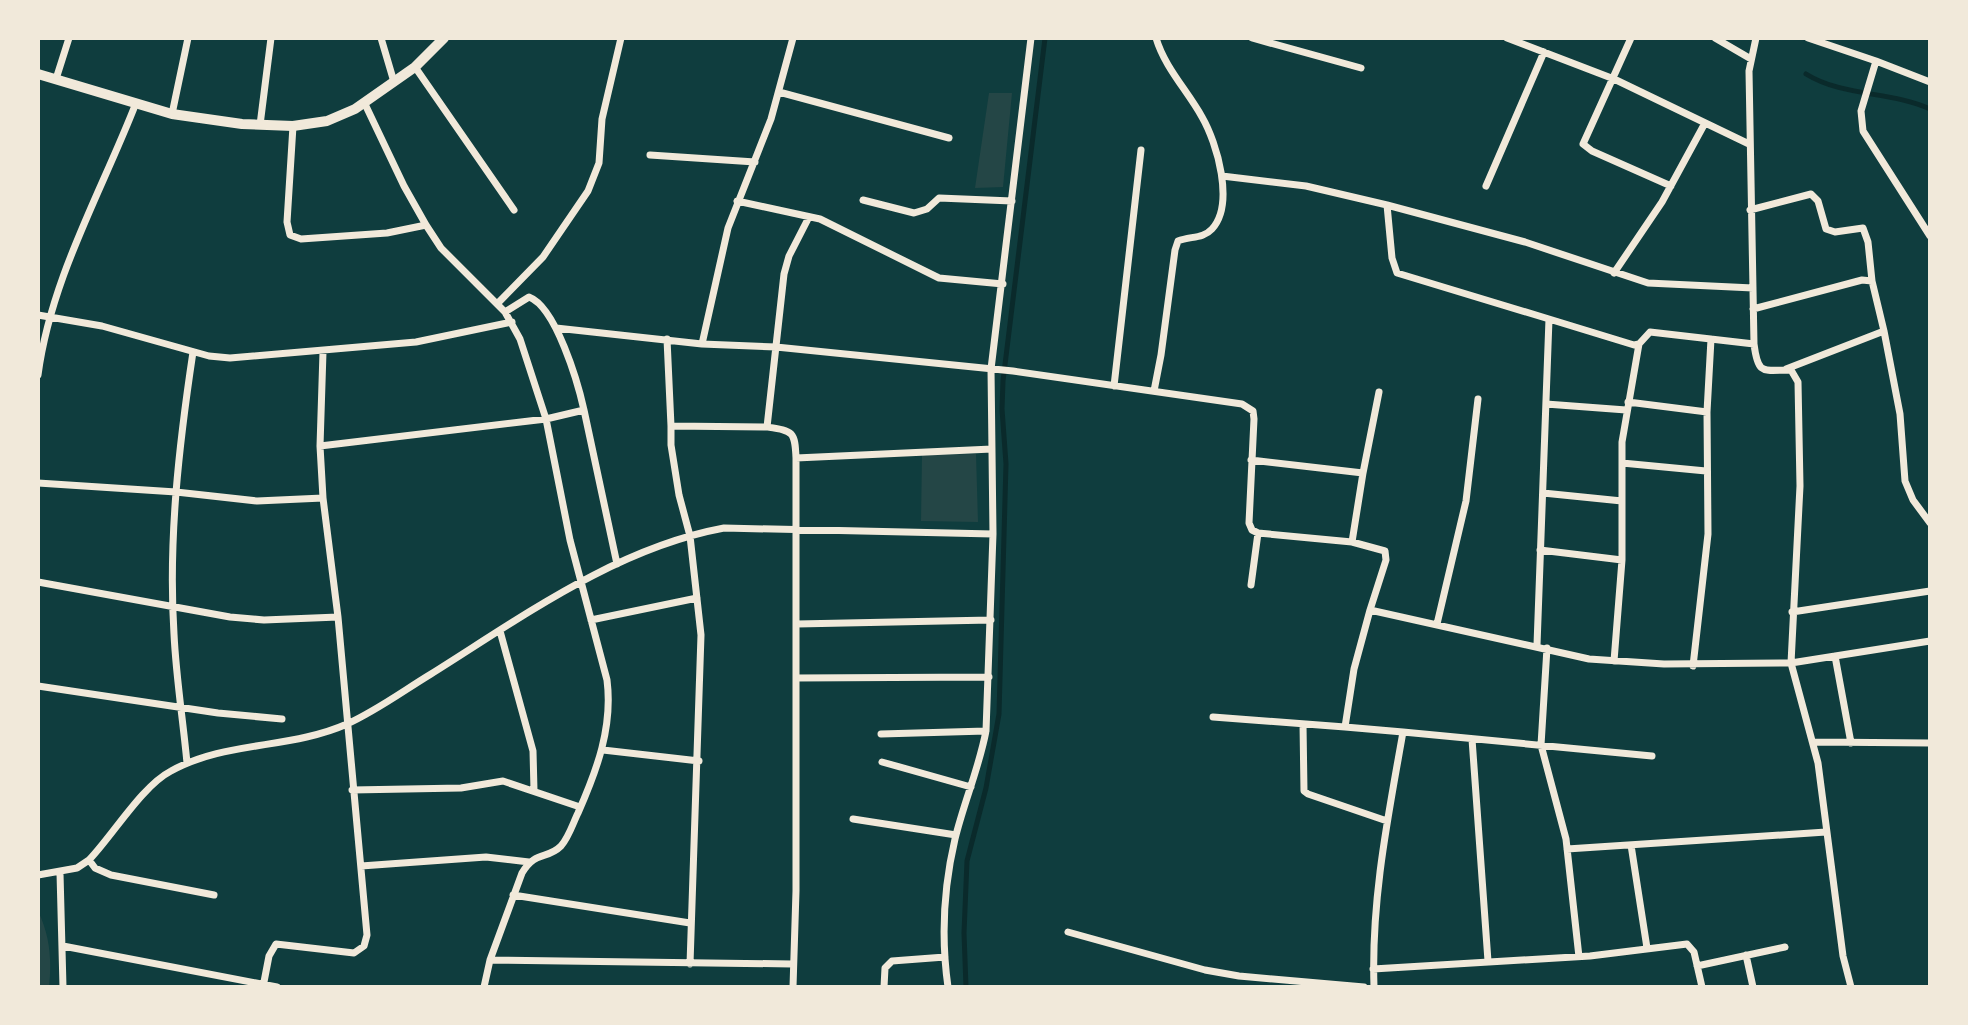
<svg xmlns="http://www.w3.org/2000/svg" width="1968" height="1025" viewBox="0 0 1968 1025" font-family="Montserrat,sans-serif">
<rect width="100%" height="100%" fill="#0f3d3e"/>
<path fill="#244646" d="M989,93H1012L1003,187L975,188Z
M976,454L978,522L921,521L922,455Z
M38,911C50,936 52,960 49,987H38Z"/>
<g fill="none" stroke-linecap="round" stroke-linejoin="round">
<path stroke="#0a2a2b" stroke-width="5" d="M1806,74C1843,97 1891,91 1930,109
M966,987L964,933L967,861L986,788L999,714L1006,464L1002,409L1003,381L1045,38"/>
<path stroke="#f1e9da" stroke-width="7" d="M381,38L394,82
M1252,38L1361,68
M1507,38L1614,79L1749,144
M1631,38L1583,144L1592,151L1671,186
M1715,38L1751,59
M1756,38L1749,71L1754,344C1758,376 1763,370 1791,370L1798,382L1800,486L1791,663L1818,763L1843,956L1851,987
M1808,38L1876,61L1861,111L1863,131L1930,236
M1876,61L1930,82
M415,67L514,210
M56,79L69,38
M779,92L949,138
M364,102L404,186L426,225L441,248L505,312L520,339L546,419L570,540L607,680C613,727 597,770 578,813C573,823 569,837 561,846C547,860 536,850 522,873L490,960L484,987
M172,114L188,38
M260,125L271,38
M293,126L287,222L290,235L301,239L387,233L426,225
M650,155L755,162
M1222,176L1306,186L1387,205L1392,258L1397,273L1549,319L1537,645
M1486,186L1544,52
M863,200L914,213L927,209L939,198L1012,201
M737,201L820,219L939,278L1003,284
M1387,205L1525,242L1648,283L1753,288
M1750,210L1811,194L1818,201L1826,229L1835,232L1863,228L1868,242L1872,281
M1614,273L1662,202L1705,123
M497,304L543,257L588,191L599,163L602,119L621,38
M1753,309L1862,280L1872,281L1884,331L1900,414L1905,481L1913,500L1930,523
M505,312L529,297C556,307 578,383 584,410
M38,315L102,326L209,356L230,358L416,342L512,322
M1549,319L1634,345L1639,344L1650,332L1754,344
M556,328L702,344L776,347L1013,371L1242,404L1253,411L1254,419L1249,523L1252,530L1258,533L1352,542L1385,551L1386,560L1370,610L1589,659L1664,664L1791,663L1930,641
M667,339L671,426
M702,344L728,228L771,119L793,38
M1786,369L1884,331
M38,375C51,278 101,193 136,103
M1114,386L1141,150
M1154,391L1161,355L1175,250L1178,241C1190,236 1203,239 1212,229C1235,204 1217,143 1202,117C1187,90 1165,68 1156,38
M1628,402L1707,412
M1546,404L1626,410
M767,427C793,431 795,431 796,458L992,449
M320,446L546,419L584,410L617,564
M1251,460L1363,473L1352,542
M1622,463L1706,471
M1363,473L1379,392
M38,483L176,492L257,501L323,498
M1543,493L1622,501
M1540,550L1622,560
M38,582L230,617L264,620L338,617
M1251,585L1258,533
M1370,610L1354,669L1345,727L1403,732C1388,817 1371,900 1374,987
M1792,612L1930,591
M591,620L697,598
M797,624L991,620
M1437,624L1466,501L1478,399
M500,631L533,751L534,790
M1547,648L1541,745L1566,839L1579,957
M1835,656L1851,743
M1614,661L1622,560V442L1639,344
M1693,666L1708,534L1707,412L1711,339
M796,678L989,677
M38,686L218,713L282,719
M1213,717L1345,727
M1303,724L1304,791L1308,794L1387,821
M1403,732L1652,756
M881,734L986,731
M1472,739L1488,961
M1815,742L1930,743
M603,750L699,761
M882,762L971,787
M187,763C183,720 176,677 174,634C168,540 179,445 193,352
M352,790L461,788L503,781L580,807
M853,819L956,835
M1631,845L1647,948
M1567,849L1826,832
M89,860L95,868L111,875L214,895
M361,866L486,857L529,862
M60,873L63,987
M38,875L77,868L89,860C113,835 142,786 171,771C225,741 291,749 347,724C376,711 403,691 431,674C522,617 616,548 724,528L993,534
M513,895L690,923
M1068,932L1205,970L1239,976L1364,987
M63,946L277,987
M1746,955L1753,987
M490,960L792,964
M690,964L701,635L690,536L679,495L671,445V426L767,427L784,274L789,256L809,217
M1697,966L1785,947
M1373,969L1590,956L1687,944L1694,952L1702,987
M263,987L269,956L276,944L354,953L364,946L367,935L338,617L323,498L320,446L323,352
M793,987L796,891V458
M884,987L885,968L892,961L945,957
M948,987C941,938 944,886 955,839C964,802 979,768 986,731L993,534L991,369L1031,38"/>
<path stroke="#f1e9da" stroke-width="10" d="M38,74L172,114L242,124L293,126L327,121L355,109L415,67L444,38"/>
</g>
<rect width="1968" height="1025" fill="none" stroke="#f1e9da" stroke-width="80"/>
</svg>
